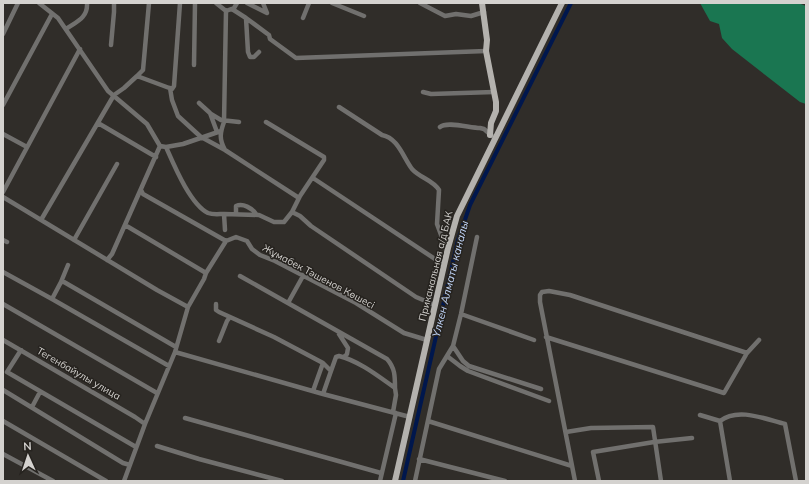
<svg xmlns="http://www.w3.org/2000/svg" width="809" height="484" viewBox="0 0 809 484" font-family="Mulish,sans-serif">
<rect width="100%" height="100%" fill="#302d29"/>
<path fill="#1a7651" d="M700,3H798L806,6V104L800,102L732,49L722,38L719,24L710,21Z"/>
<g fill="none" stroke-linecap="round" stroke-linejoin="round">
<path stroke="#00174d" stroke-width="4" d="M403,481L458,240L470,205L571,3"/>
<path stroke="#71706e" stroke-width="4.5" d="M39,3L58,18L108,91L147,124L160,146L166,147C174,165 190,204 208,213C213,215 219,214 224,214L225,230
M216,3L226,11
M237,3L234,8L226,11L224,122C220,133 219,139 225,150L299,198
M247,3L267,13L263,3
M332,3L364,16
M420,3L445,16L456,14L471,16L484,12
M232,9L246,18L248,52L250,57H254L259,52
M246,18L269,35L270,39L296,58L486,51
M303,18L309,3
M66,29C76,22 88,18 87,3
M3,34L18,3
M111,45L114,12V3
M194,65L195,3
M137,76L143,70L149,3
M170,88L172,100L178,116L202,138
M423,92L431,94L494,92
M199,103L210,113L217,132
M3,105L52,14
M339,107L382,135C398,138 403,157 412,169C420,178 433,180 439,190L437,224L444,243L448,248
M211,114L221,120L239,122
M266,122L324,157V160L300,196L292,212L300,216L311,226L416,297L435,305
M98,123L156,157
M440,127C447,121 470,128 480,128L484,129L492,136
M3,134L27,147
M203,138L225,150
M166,147L183,144L221,131
M313,178L444,265
M141,190L143,194L226,241
M3,192L80,49
M3,197L157,290L188,307
M236,213V206C243,203 252,208 256,214
M224,214L259,215L274,222H284L292,212
M41,220L114,95L124,88L137,76L172,89L174,86L180,3
M125,225L206,273
M3,240L7,242
M74,240L117,164
M107,260L112,254L160,146
M3,272L52,299L169,366
M240,276L387,359C395,368 395,376 395,388
M61,282L68,265
M52,299L61,282H64L176,347
M288,303L303,276
M3,304L157,393
M216,304V310L219,312L274,337L323,363L331,371L323,394
M461,314L534,340
M339,334L348,348L347,354L344,357
M546,337L724,393L747,353L759,340
M3,340L135,417L145,424
M219,341L227,321L230,317
M453,346L463,361L469,366L541,389
M21,350L7,372L136,447
M175,352L323,394L410,417
M447,356L460,366L468,371L549,401
M331,371L336,357L339,356C359,361 378,376 395,388L396,395L393,412
M3,390L123,463L130,465
M313,391L323,363
M32,407L40,392
M700,415L720,421
M185,418L381,473
M3,421L106,481
M428,421L572,466
M566,432L591,428L653,427L661,481
M157,446L199,459L282,481
M3,454L53,481
M419,459L505,481
M124,481L145,424L175,352L188,307L204,279L206,273L226,241L236,237L247,241L252,249L260,255L275,261L356,303L404,333L427,340
M380,481L396,413
M415,481L439,369L453,346L461,314L477,237
M575,481L540,302V295L542,292L549,291L570,295L747,353
M599,481L593,452L654,442L692,438
M730,481L720,421C738,407 765,419 785,424L796,481"/>
<path stroke="#b4b2ae" stroke-width="6" d="M482,3L487,40L486,51L496,102V111L491,123L490,135
M395,481L448,248L457,216L562,3"/>
</g>
<g text-anchor="middle" stroke-width="3" stroke-linejoin="round" paint-order="stroke">
<g font-size="10" fill="#d4d2cf" stroke="#26231f">
<text transform="translate(435 266) rotate(-76)" y="4">Приканальная а/д БАК</text>
<text transform="translate(319 276) rotate(28)" y="4">Жұмабек Тәшенов Көшесі</text>
<text transform="translate(79 373) rotate(30)" y="4">Тегенбайулы улица</text>
</g>
<g font-size="11" font-style="italic" fill="#c1d5f8" stroke="#26231f">
<text transform="translate(450 279) rotate(-76)" y="4">Үлкен Алматы каналы</text>
</g>
</g>
<rect width="809" height="484" fill="none" stroke="#d4d2cf" stroke-width="8"/>
<g transform="translate(28 456) rotate(357)" stroke="#26231f" stroke-width="3" paint-order="stroke">
<path d="M0-3L7 15L0 10L-7 15Z" fill="#d4d2cf"/>
<text y="-6" font-size="11" font-weight="bold" text-anchor="middle" fill="#d4d2cf">N</text>
</g>
</svg>
